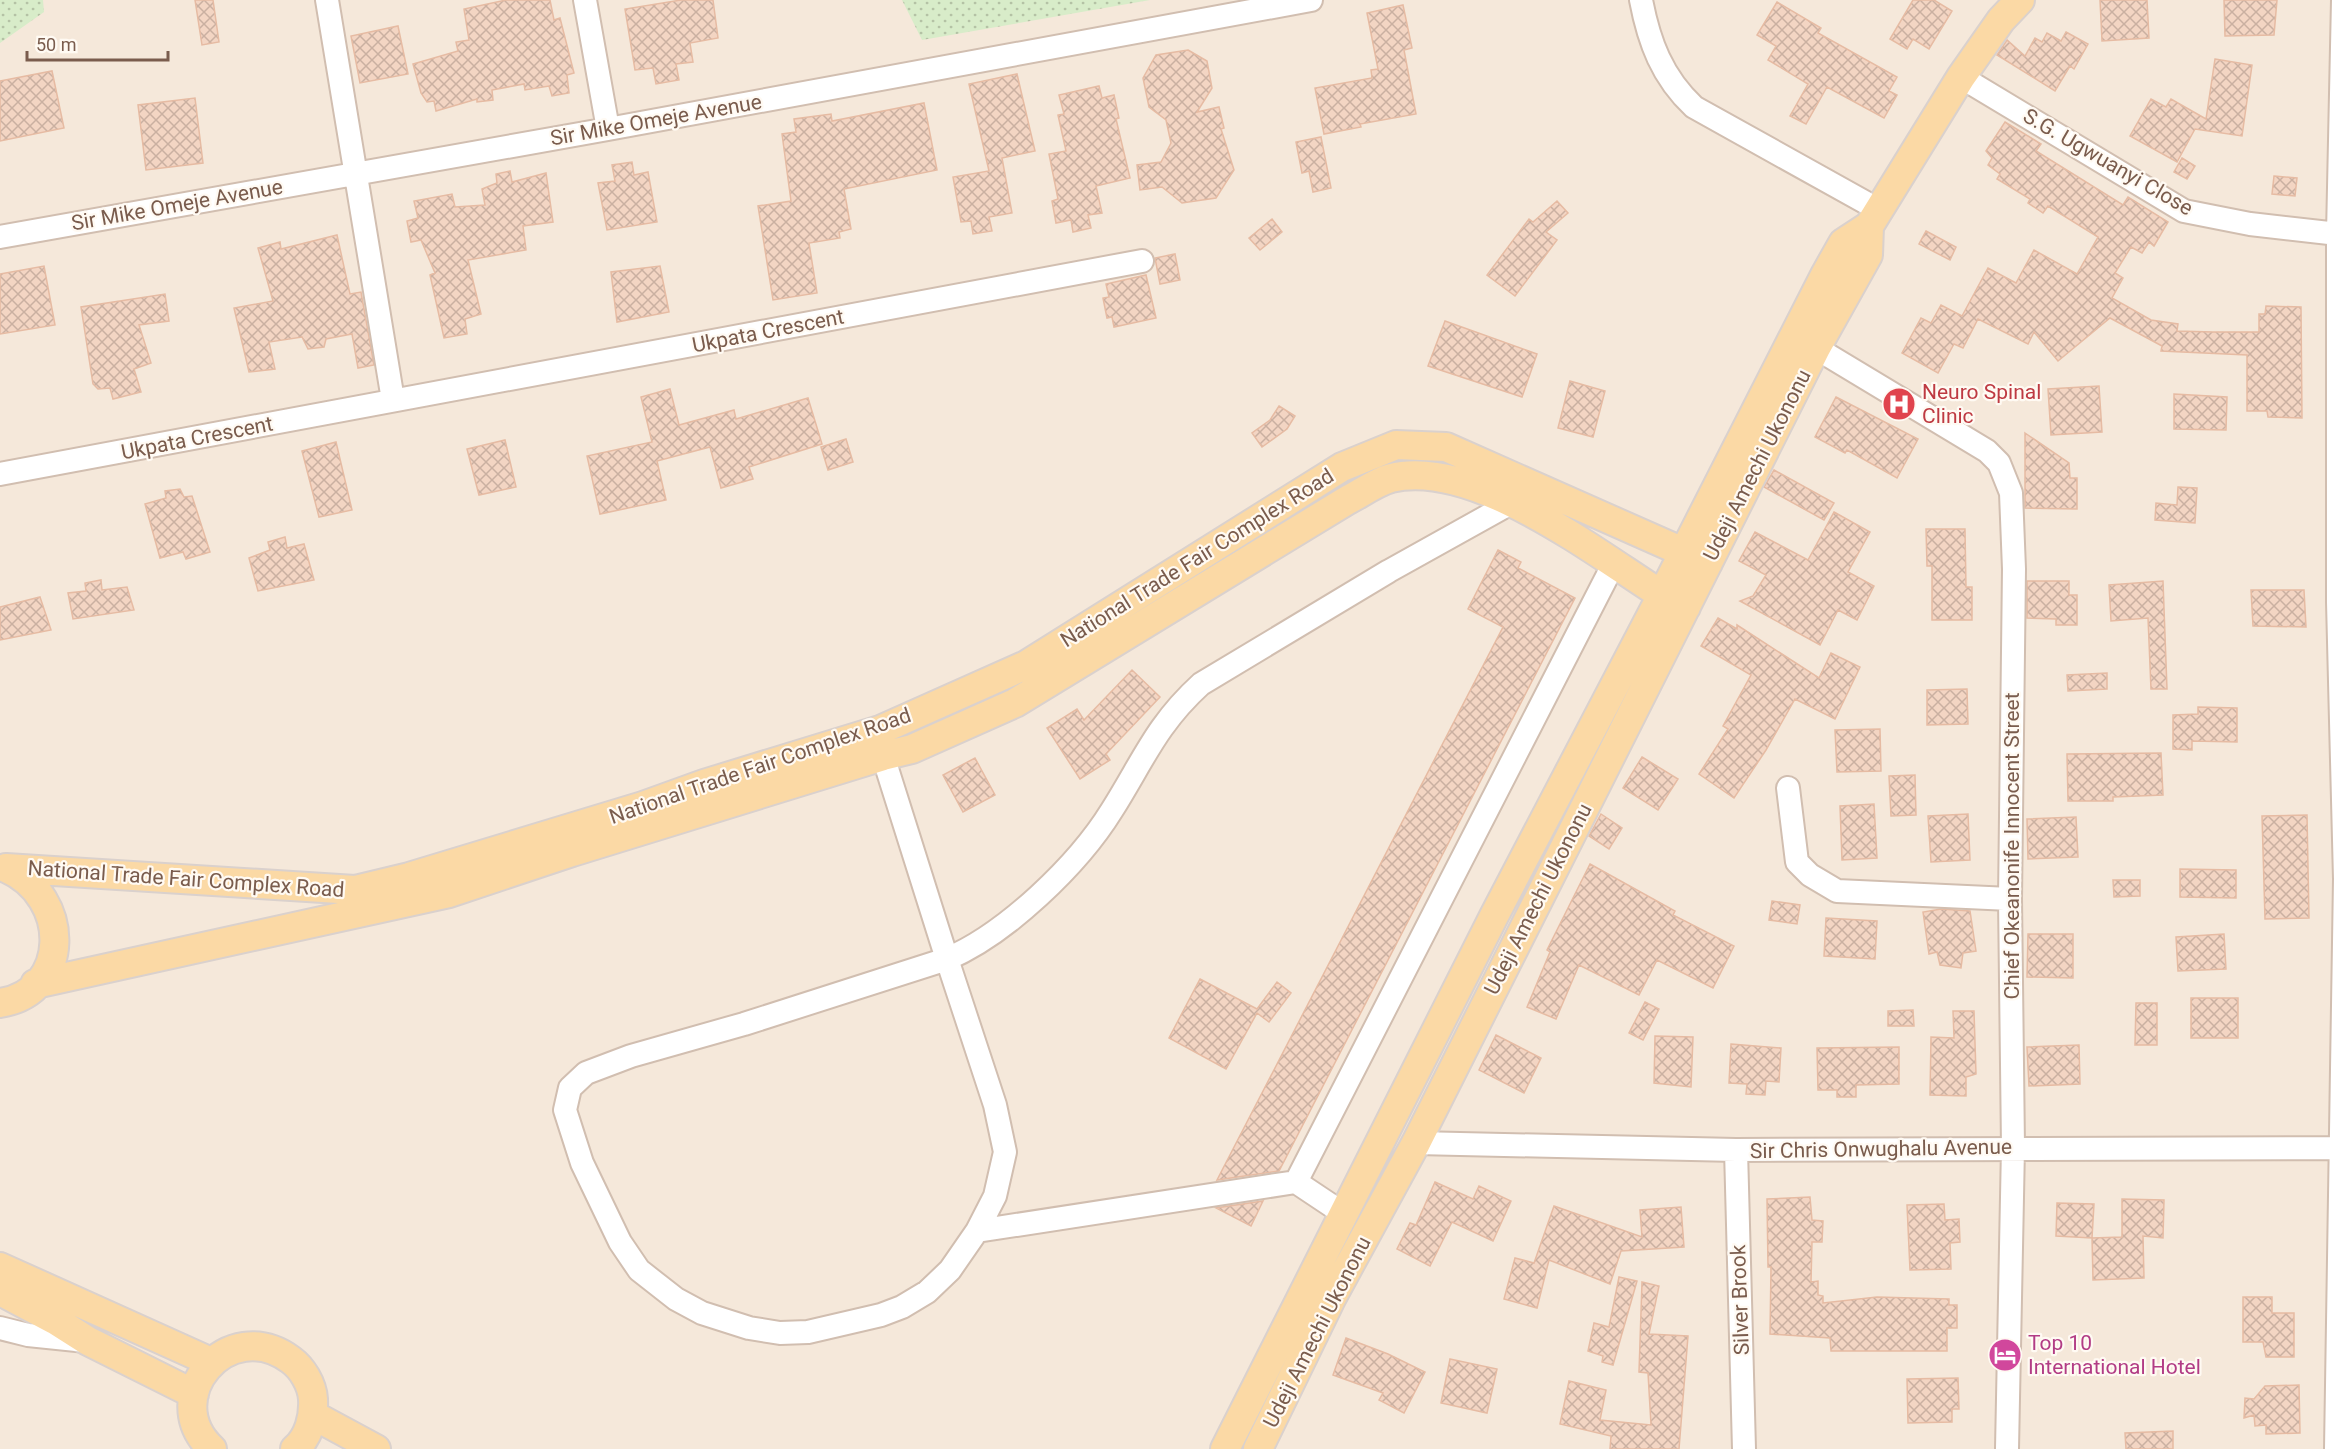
<svg xmlns="http://www.w3.org/2000/svg" width="2346" height="1449" viewBox="0 0 2346 1449" font-family="Roboto,sans-serif">
<defs>
<pattern id="grass-dots" width="8" height="8" patternUnits="userSpaceOnUse" patternTransform="scale(1.5)"><rect width="8" height="8" fill="#d8ecc9"/><path d="M2 2h.1M6 6h.1" fill="none" stroke="#b4c2a5" stroke-width="1.8" stroke-linecap="round"/></pattern>
<pattern id="building-cross-hatch" width="8" height="8" patternUnits="userSpaceOnUse" patternTransform="scale(1.5)"><rect width="8" height="8" fill="#f3d5c3"/><path d="M0 0l8 8M0 8l8-8" fill="none" stroke="#cab0a1"/></pattern>
</defs>
<rect width="100%" height="100%" fill="#fdf6ec"/>
<path fill="#f5e8da" d="M0,0H2346V1449H0Z"/>
<path fill="url(#grass-dots)" d="M0,0H43L44,12L0,43Z
M902,0H1150L922,40Z"/>
<path fill="url(#building-cross-hatch)" stroke="#e6bba3" stroke-width="1.5" d="M195,0H213L219,42L202,45Z
M506,0H550L554,20L560,18L574,73L567,75L569,93L552,96L549,86L525,90L524,84L492,90L493,100L477,102V99L436,111L434,101L427,102L421,93L413,64L458,51L456,42L469,40L464,9Z
M681,0H713L718,38L690,43L693,62L676,64L679,80L656,84L653,68L635,70L625,9Z
M1913,0H1934L1952,11L1929,49L1913,39L1907,49L1890,39Z
M2100,0H2147L2149,38L2102,41Z
M2224,0H2277L2274,35L2225,36Z
M1777,2L1821,28L1818,33L1897,77L1889,91L1897,95L1884,118L1827,87L1806,124L1790,116L1808,84L1768,60L1776,46L1757,35Z
M1403,5L1412,48L1404,50L1416,114L1360,124L1361,127L1324,134L1315,88L1372,78L1371,70L1378,69L1367,13Z
M398,26L408,74L360,83L351,36Z
M2066,32L2088,44L2074,69L2070,66L2055,91L1997,55L2007,40L2025,56L2035,38L2042,42L2047,33L2061,41Z
M1188,50L1207,61L1212,88L1197,112L1219,107L1224,128L1221,129L1234,170L1216,198L1182,203L1162,187L1140,190L1137,165L1161,162L1171,143L1166,120L1149,107L1143,78L1156,55Z
M2215,59L2252,65L2242,136L2195,129L2177,162L2130,136L2151,99L2166,107L2171,99L2206,119Z
M52,71L64,128L0,141V81Z
M1017,74L1035,151L1002,158L1012,213L989,217L992,231L973,234L971,221L961,222L953,177L989,171L969,84Z
M1099,86L1102,98L1114,95L1119,118L1116,119L1130,178L1096,186L1102,213L1088,215L1091,228L1073,232L1071,220L1056,223L1052,201L1058,199L1049,154L1066,151L1058,115L1064,114L1059,95Z
M195,98L203,163L146,170L138,105Z
M924,103L937,170L844,189L851,229L839,232L840,238L809,243L817,293L773,300L758,206L791,201L782,134L796,132L794,119L831,114L832,121Z
M2005,122L2041,144L2036,151L2123,205L2128,197L2168,222L2154,246L2149,242L2142,253L2131,247L2115,273L2123,278L2112,298L2151,320L2178,324L2177,331L2213,332H2259V314H2265L2266,306L2301,307L2302,418L2268,417L2267,411H2247V355L2161,351L2162,346L2110,318L2058,361L2034,332L2028,344L1978,319L1963,348L1954,344L1938,373L1902,353L1921,318L1931,323L1941,305L1962,316L1988,268L2016,283L2034,250L2077,274L2098,237L2048,206L2043,213L2028,203L2030,199L1997,179L2000,174L1988,165L1992,158L1986,151Z
M1321,137L1331,188L1313,192L1309,171L1302,173L1296,142Z
M2182,158L2195,166L2187,179L2174,172Z
M632,162L634,175L648,172L657,222L607,230L598,183L615,181L612,165Z
M510,171L512,182L546,173L553,222L523,226L526,250L468,260L481,314L465,319L467,334L444,338L430,275L435,273L421,240L411,242L407,221L418,218L414,201L452,194L455,207L485,205L482,189L497,183L496,174Z
M2274,176L2297,178L2295,196L2272,194Z
M1557,201L1568,213L1546,232L1557,240L1515,296L1487,275L1529,219L1533,222Z
M1272,219L1282,232L1260,250L1249,238Z
M1926,231L1956,247L1950,260L1919,244Z
M337,235L350,294L361,292L374,365L358,368L352,334L326,339L324,347L308,349L302,337L269,342L275,369L249,372L234,308L273,301L258,248L280,242L281,249Z
M1175,254L1180,280L1160,284L1155,258Z
M44,266L55,325L0,334V274Z
M660,266L669,312L617,322L611,272Z
M1146,275L1156,318L1114,327L1112,317L1107,318L1103,298L1109,297L1106,284Z
M165,294L169,321L139,325L151,363L134,369L141,392L113,399L110,388L98,389L93,384L81,307Z
M1445,321L1537,354L1522,397L1428,366Z
M1570,381L1605,391L1593,437L1558,428Z
M2099,386L2102,432L2051,435L2048,389Z
M670,389L679,425L734,410L736,419L808,398L822,444L749,467L753,479L721,488L710,447L657,461L666,500L600,514L587,456L652,442L641,397Z
M2174,394L2227,397L2226,430L2174,429Z
M1836,397L1918,439L1897,478L1847,450L1845,453L1815,437Z
M1279,406L1295,416L1287,429L1262,447L1252,433L1270,420Z
M2025,433L2069,463L2070,478H2077V509L2025,508Z
M846,439L853,462L828,470L821,447Z
M505,440L516,487L479,495L467,449Z
M336,442L352,510L319,517L302,451Z
M1774,470L1834,503L1824,520L1764,487Z
M2178,487L2197,488L2195,523L2155,520L2156,503L2177,505Z
M180,489L184,497L192,496L210,552L186,559L183,552L160,558L145,504L166,498L165,491Z
M1834,512L1870,532L1848,572L1874,586L1857,620L1838,610L1820,645L1740,601L1753,596L1766,575L1739,561L1755,532L1808,560Z
M1926,529H1965L1966,587H1972V620H1932V566H1927Z
M285,537L287,548L304,544L314,580L258,591L249,558L270,550L268,542Z
M1498,550L1521,562L1518,568L1575,598L1279,1171L1217,1180L1503,627L1468,609Z
M101,580L102,590L127,587L134,610L73,619L68,593L86,591L85,583Z
M2027,581H2069V595H2077V625H2056V619L2027,618Z
M2163,581L2167,689H2151L2148,618L2111,621L2109,585Z
M2251,590H2304L2306,627L2253,626Z
M40,597L51,630L0,640V607Z
M1718,618L1737,629V625L1819,678L1831,653L1860,667L1835,719L1795,699L1766,750L1734,798L1699,774L1728,729L1723,726L1751,675L1701,646Z
M1132,670L1160,697L1106,754L1110,760L1080,779L1047,728L1077,709L1084,720Z
M2107,673V689L2068,691L2067,675Z
M1967,689L1968,724L1927,725V690Z
M2198,707L2237,708V742L2192,741V750L2173,749V715L2198,714Z
M1880,729L1881,771L1837,772L1835,730Z
M2161,753L2163,795L2113,797V801H2068L2067,754Z
M1642,757L1678,779L1658,810L1623,788Z
M975,758L995,795L963,812L943,775Z
M1915,775L1916,815L1891,816L1889,776Z
M1874,804L1877,858L1842,860L1840,806Z
M1601,814L1622,828L1609,849L1589,836Z
M1968,814L1970,860L1931,862L1928,816Z
M2307,815L2309,918L2265,919L2262,816Z
M2076,817L2078,857L2028,859L2027,819Z
M1590,864L1675,911L1673,915L1734,946L1713,988L1657,960L1639,995L1579,965L1556,1019L1527,1007L1550,952L1547,950Z
M2180,869L2236,870V898L2180,897Z
M2113,880H2140V896L2114,897Z
M1772,901L1800,905L1797,924L1769,920Z
M1941,909L1970,911L1976,951L1963,953L1961,968L1940,965L1937,952L1929,954L1923,912Z
M1826,918L1877,921L1875,959L1824,956Z
M2028,934H2073V978L2027,977Z
M2224,934L2226,969L2178,971L2176,937Z
M1200,979L1257,1009L1277,982L1291,993L1269,1022L1257,1013L1226,1069L1169,1038Z
M2191,998H2238V1038H2191Z
M1645,1002L1659,1009L1643,1040L1629,1033Z
M2136,1003H2157V1045H2135Z
M1913,1010L1914,1026H1888V1011Z
M1953,1011H1974L1976,1074L1966,1077V1096L1930,1095L1931,1037L1954,1038Z
M1496,1035L1541,1058L1524,1093L1479,1070Z
M1655,1036L1693,1037L1691,1087L1654,1083Z
M1731,1044L1781,1048L1779,1082L1766,1081L1765,1095L1746,1094L1747,1084L1729,1083Z
M2079,1045L2080,1084L2029,1086L2027,1047Z
M1899,1047V1084L1856,1085V1097H1837V1090H1818L1817,1048Z
M1435,1182L1473,1199L1479,1186L1511,1201L1493,1241L1452,1222L1430,1266L1397,1249L1410,1223L1416,1225Z
M1810,1197L1812,1220L1823,1221L1822,1242H1812L1811,1282L1818,1281V1295L1823,1296V1303L1877,1297L1949,1299V1305H1957V1328H1947V1351H1831L1830,1338L1770,1334L1771,1267H1768L1767,1199Z
M2122,1199L2164,1200L2163,1238L2143,1236L2144,1278L2093,1280L2092,1238L2122,1237Z
M1263,1201L1251,1226L1216,1208Z
M2057,1203L2094,1204L2092,1238L2056,1236Z
M1944,1204L1945,1220L1959,1219L1960,1242L1950,1243L1951,1269L1910,1270L1907,1205Z
M1554,1206L1642,1237L1640,1210L1681,1207L1684,1247L1621,1251L1610,1284L1549,1260L1537,1308L1504,1299L1515,1258L1534,1263Z
M1619,1277L1637,1281L1613,1365L1602,1362L1603,1356L1588,1351L1594,1323L1609,1327Z
M1642,1282L1659,1286L1649,1334L1688,1336L1679,1449H1610L1611,1436L1560,1424L1569,1381L1606,1390L1600,1420L1651,1425L1648,1373L1639,1372Z
M2243,1297H2272V1313H2294V1357H2266L2263,1342H2243Z
M1346,1338L1388,1354L1425,1372L1404,1413L1379,1400L1383,1393L1333,1375Z
M1450,1359L1497,1369L1487,1413L1441,1403Z
M1958,1378L1959,1409H1952V1422L1908,1423L1907,1379Z
M2299,1385L2300,1433L2266,1434V1425L2255,1426L2254,1415L2244,1418L2245,1398L2254,1399L2265,1386Z
M2173,1431V1449H2126L2125,1433Z"/>
<g fill="none" stroke-linecap="round" stroke-linejoin="round">
<g stroke="#d1beb0" stroke-width="26">
<path id="minor" d="M327,0L393,400
M585,0L608,129
M1641,0C1649,42 1662,77 1694,107L1879,210
M1961,77L2184,211L2250,224L2338,234
M0,237L608,129L1311,0
M1816,348L1987,451L1999,463L2011,493L2014,569L2010,899L2013,1147L2007,1449
M0,474L1142,261
M883,756L947,959C1006,934 1078,865 1112,810C1143,761 1156,725 1201,684L1389,571L1513,502
M1788,788L1797,862L1810,875L1837,891L2010,899
M947,959L995,1105L1005,1152L995,1196L977,1231L950,1270L927,1292L902,1307L881,1315L808,1332L780,1333L749,1328L702,1313L676,1299L639,1270L620,1242L582,1163L565,1110L570,1088L586,1073L631,1056L744,1024Z
M1416,1143L1736,1150L2346,1148
M1736,1150L1744,1449
M1296,1182L1344,1214
M977,1231L1296,1182L1613,565
M0,1328L28,1335L86,1341
M2336,1449L2345,879L2338,602V234L2343,0"/>
</g>
<g stroke="#dad1cd" stroke-width="32">
<path id="major" d="M6,868L355,890L409,877L643,806L704,784L880,730L1026,665L1342,467L1396,445L1446,447L1708,563
M35,984L449,893L572,852L883,756L912,749L1015,703L1346,501C1360,494 1376,482 1391,478C1474,458 1594,552 1662,595L1686,607
M0,1003C71,992 72,897 6,868
M0,1267L211,1362
M0,1291L55,1320L88,1341L194,1394
M313,1415L376,1449
M212,1449C157,1398 228,1313 291,1360C302,1368 312,1384 313,1399C314,1417 309,1437 295,1449
M1225,1449L1494,916L1662,595L1825,275L1843,243L1869,226L1961,77L2001,20L2020,0
M1258,1449L1332,1297L1416,1143L1816,348L1868,255L1869,226"/>
</g>
<use href="#minor" stroke="#fff" stroke-width="22"/>
<use href="#major" stroke="#fbd9a5" stroke-width="28"/>
</g>
<defs>
<g id="hospital-disc" transform="scale(1.725)"><circle r="9.5" fill="#e0444e" stroke="#fffaf3"/><path d="M-5-5h3v3.5h4V-5h3V5h-3V1.5h-4V5h-3Z" fill="#fff"/></g>
<g id="hotel-disc" transform="scale(1.725)"><circle r="9.5" fill="#d1479c" stroke="#fffaf3"/><path d="M-6-4.5h1.5V1H6V5H4.5V3h-9V5H-6ZM-4 0a1.8 1.8 0 1 1 3.6 0ZM.5 0V-2.5h3Q6-2.5 6 0Z" fill="#fff"/></g>
</defs>
<g fill-rule="evenodd">
<use href="#hospital-disc" x="1899" y="404"/>
<use href="#hotel-disc" x="2005" y="1355"/>
</g>
<g text-anchor="middle" stroke-width="4.5" stroke-linejoin="round" paint-order="stroke">
<g font-size="21" fill="#7a5c4d" stroke="#fffaf3">
<text transform="translate(656 120) rotate(-10)" y="7">Sir Mike Omeje Avenue</text>
<text transform="translate(2108 162) rotate(30)" y="7">S.G. Ugwuanyi Close</text>
<text transform="translate(177 205) rotate(-10)" y="7">Sir Mike Omeje Avenue</text>
<text transform="translate(768 331) rotate(-11)" y="7">Ukpata Crescent</text>
<text transform="translate(197 438) rotate(-11)" y="7">Ukpata Crescent</text>
<text transform="translate(1757 465) rotate(-63)" y="7">Udeji Amechi Ukononu</text>
<text transform="translate(1197 558) rotate(-32)" y="7">National Trade Fair Complex Road</text>
<text transform="translate(760 766) rotate(-19)" y="7">National Trade Fair Complex Road</text>
<text transform="translate(2012 846) rotate(-90)" y="7">Chief Okeanonife Innocent Street</text>
<text transform="translate(186 879) rotate(4)" y="7">National Trade Fair Complex Road</text>
<text transform="translate(1538 899) rotate(-63)" y="7">Udeji Amechi Ukononu</text>
<text transform="translate(1881 1149) rotate(-1)" y="7">Sir Chris Onwughalu Avenue</text>
<text transform="translate(1740 1300) rotate(-92)" y="7">Silver Brook</text>
<text transform="translate(1317 1332) rotate(-63)" y="7">Udeji Amechi Ukononu</text>
</g>
<g font-size="21" fill="#be3a42" stroke="#fffaf3" text-anchor="start">
<text x="1922" y="399">Neuro Spinal<tspan x="1922" dy="24">Clinic</tspan></text>
</g>
<g font-size="21" fill="#b23c85" stroke="#fffaf3" text-anchor="start">
<text x="2028" y="1350">Top 10<tspan x="2028" dy="24">International Hotel</tspan></text>
</g>
</g>
<path d="M27 51v9h141v-9" fill="none" stroke="#7a5c4d" stroke-width="3"/>
<text x="36" y="51" font-size="18" fill="#7a5c4d" stroke="#fffaf3" stroke-width="4.5" paint-order="stroke">50 m</text>
</svg>
